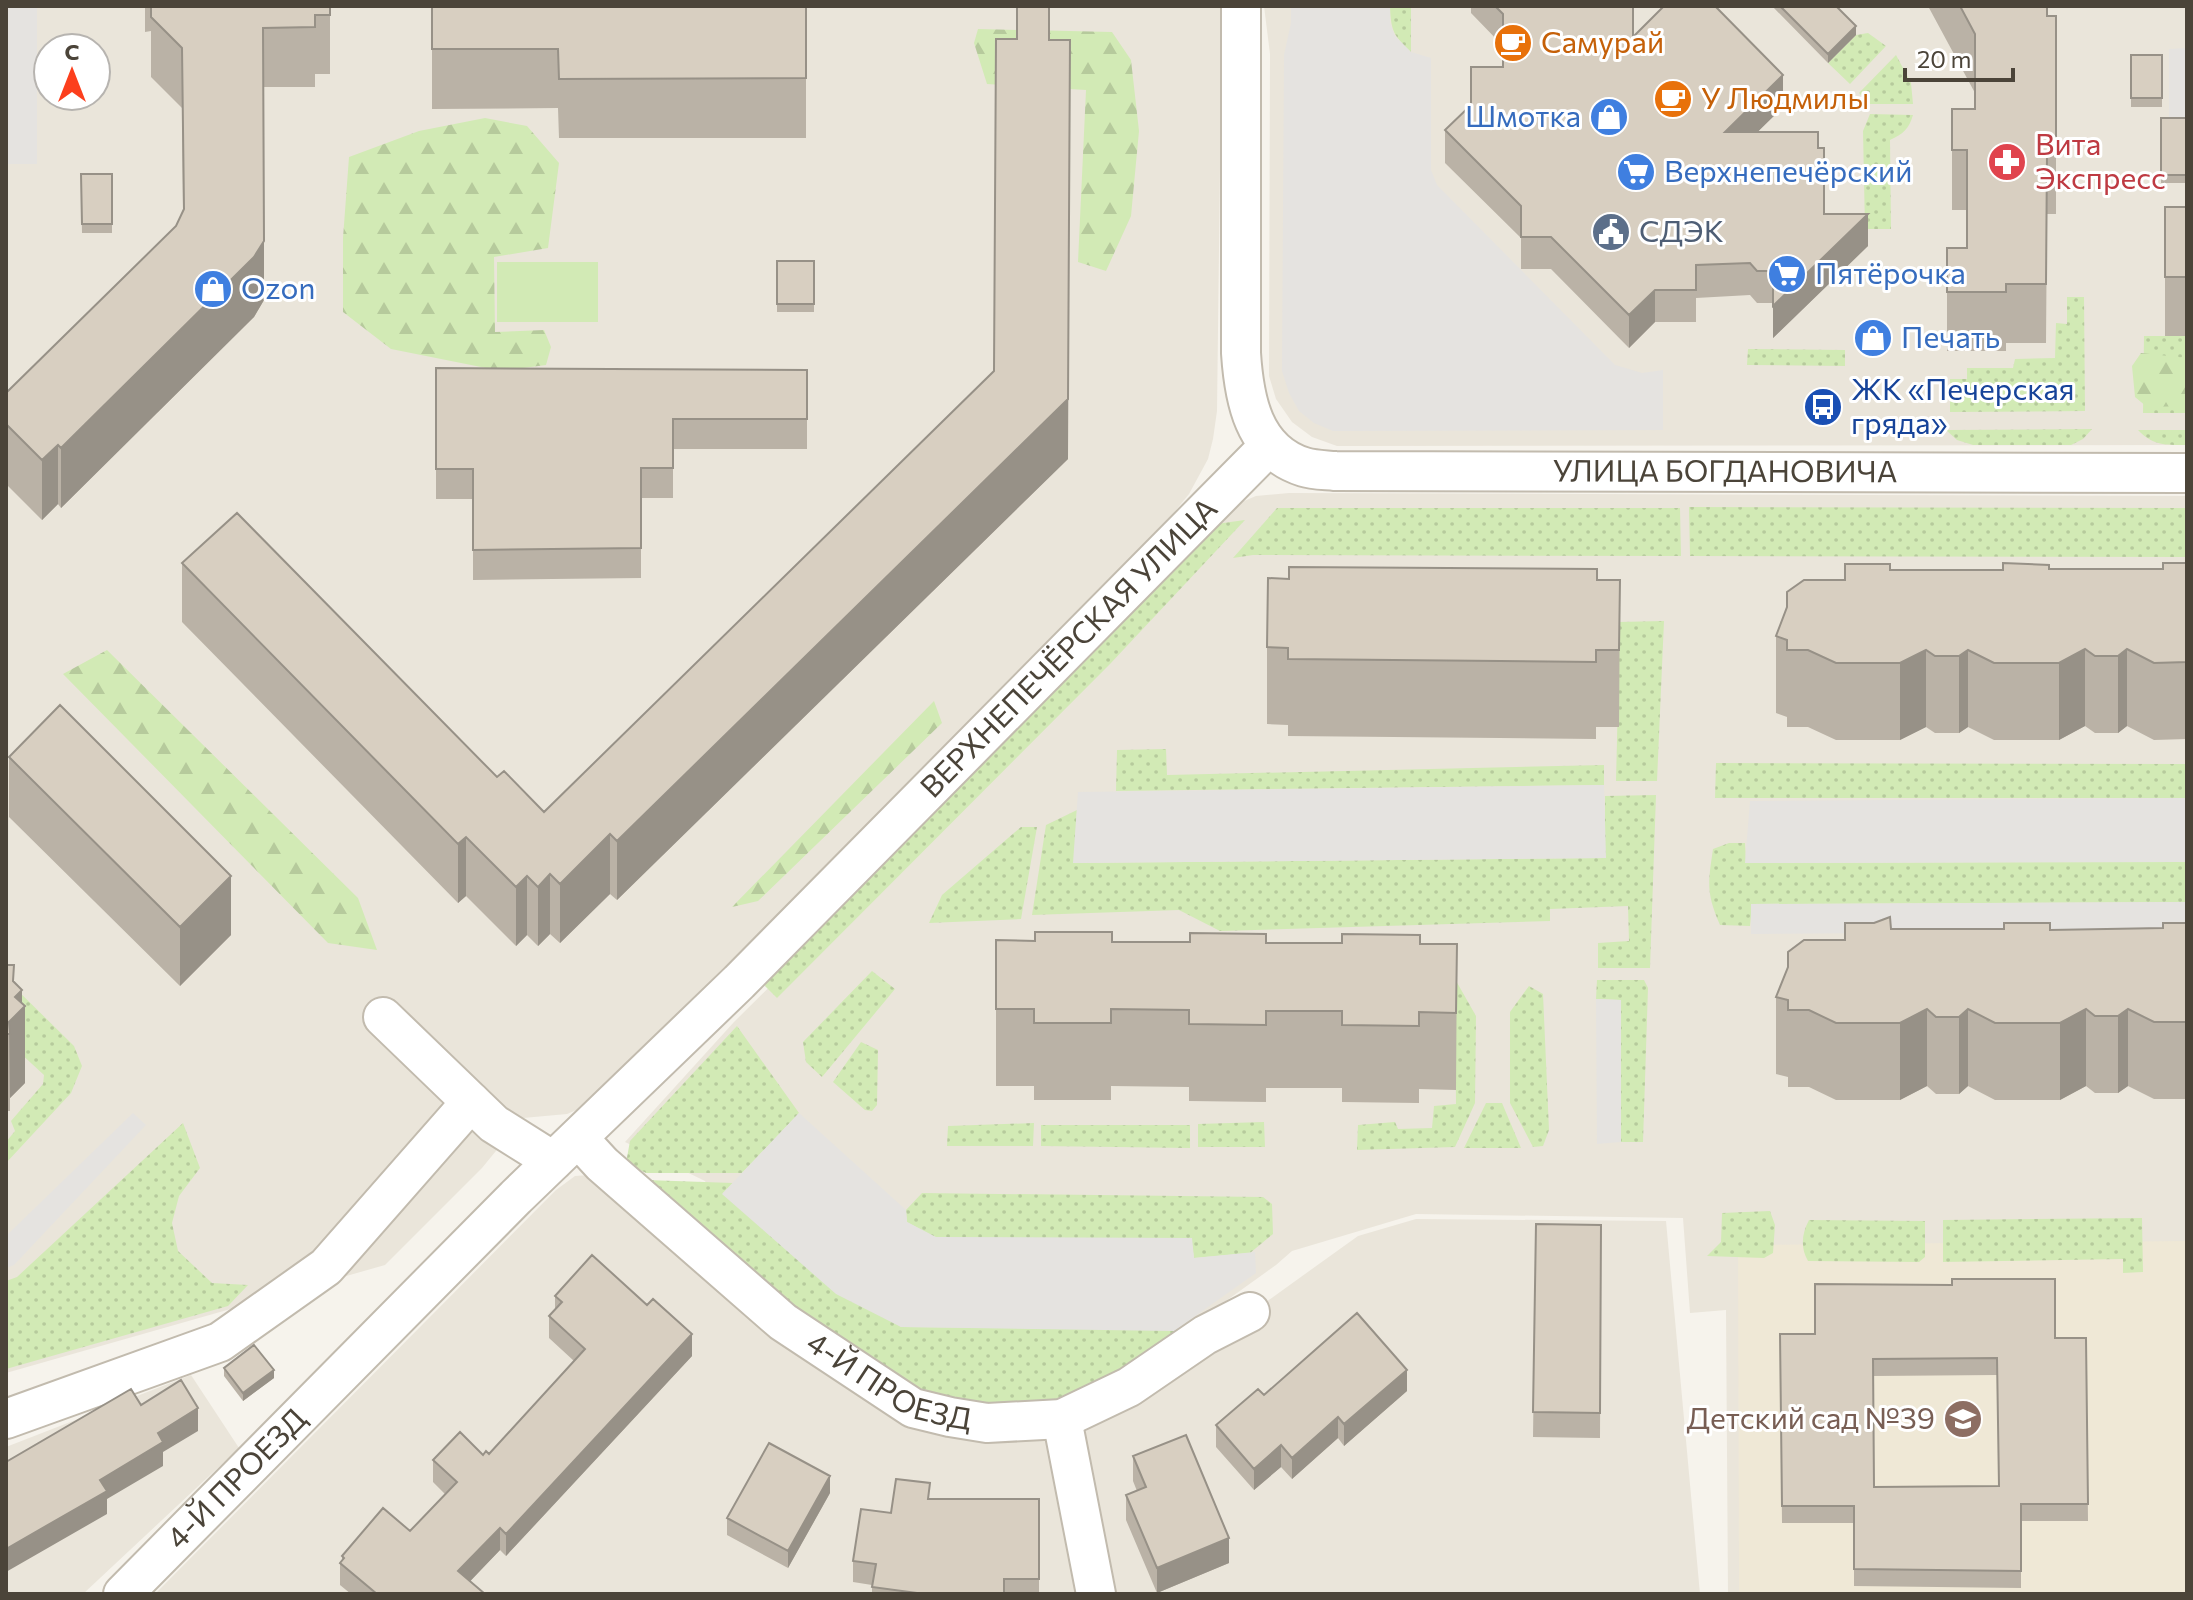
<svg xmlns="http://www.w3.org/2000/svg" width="2193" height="1600" viewBox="0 0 2193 1600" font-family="Commissioner,sans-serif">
<defs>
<pattern id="grass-dots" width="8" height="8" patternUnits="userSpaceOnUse" patternTransform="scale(2)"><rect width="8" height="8" fill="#d2eab5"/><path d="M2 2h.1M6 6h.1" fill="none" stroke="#b6ca9c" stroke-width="1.8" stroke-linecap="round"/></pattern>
<pattern id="forest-firs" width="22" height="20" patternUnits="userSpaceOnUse" patternTransform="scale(2)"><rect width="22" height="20" fill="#d2eab5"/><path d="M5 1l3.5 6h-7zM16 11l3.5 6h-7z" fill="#b6ca9c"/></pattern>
</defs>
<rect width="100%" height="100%" fill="#f6f3ec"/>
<path fill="#eae5da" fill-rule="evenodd" d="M6,6H1222L1217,411L1213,439L1208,459L1189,494L1150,542L606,1093L586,1106L567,1114L523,1118L482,1168L385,1265L6,1373ZM48,48H96V96H48Z
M1264,6H2187V445L1337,446L1312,437L1292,422L1276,399L1269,376L1270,54Z
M1289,493L2187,496V1594H1728L1726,1310L1690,1313L1683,1218L1416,1214L1292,1251L1276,1265L1113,1382L910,1391L733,1239L705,1181L625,1142L734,1022L945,812L1237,504L1256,496Z
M590,1175L771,1334L885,1413L919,1430L958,1439L1047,1432L1081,1594H155L556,1190L575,1176Z
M1416,1219L1666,1221L1700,1594H1110L1082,1434L1358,1236Z
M191,1375L239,1448L83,1594H6V1447Z"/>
<path fill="#efe8d6" d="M2187,1241V1594H1739L1738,1245Z"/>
<path fill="url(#grass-dots)" d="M1390,6H1411V52C1393,35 1391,31 1390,6Z
M1868,33L1886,46L1850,84L1828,63L1856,35Z
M1896,55L1911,83L1913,104H1870L1859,93Z
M1870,114L1913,115C1909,129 1903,134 1890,140L1891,229H1865L1863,131Z
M2067,297H2084L2085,411L1950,412V379H1967V368H2013L2015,359L2055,358L2056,323L2067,324Z
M2144,336H2187V413H2143Z
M1748,349L1845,350V366L1747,365Z
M2092,429L2083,439L2071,445H1973L1957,440L1946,430Z
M2138,430H2187V445C2166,445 2153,446 2138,430Z
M1689,507L2187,508V557L1690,556Z
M1277,508H1680L1681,556L1253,555L1233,558Z
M1245,520L1110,664L777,998L765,986L770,969L1201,526Z
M1664,621L1657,781H1616L1619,657L1571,623Z
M1166,749L1167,775L1604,765V785L1116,791L1117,750Z
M1716,763L2187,764V798H1715Z
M1656,795L1650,968H1598V943L1629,941L1628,906L1550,909V921L1220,931L1179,910L1032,915L1046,825L1077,810L1074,863L1605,858V796Z
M1021,827H1037L1021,919L929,923L942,895Z
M1729,843H1745L1746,863L2187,862V902L1752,904L1750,926L1720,925C1706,893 1708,883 1713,849Z
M872,971L895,989L822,1077L806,1062L803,1042Z
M6,979L74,1046L82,1066L71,1093L6,1163V1142L15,1131L11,1121L43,1084L44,1075L6,1040Z
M1455,979L1476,1016L1475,1103L1455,1147L1357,1150L1358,1125L1395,1122L1398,1129L1432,1128L1434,1106L1456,1104Z
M1597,980H1644L1648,988L1643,1142H1621V1000L1596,999Z
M1529,986L1543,994L1549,1130L1543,1146L1533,1147L1510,1103V1012Z
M737,1026L799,1113L742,1173H646L626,1163L630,1141Z
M861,1042L878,1050L877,1105L872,1111L865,1110L833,1082Z
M1486,1103H1502L1521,1148H1464Z
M1264,1122L1265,1147H1198V1124Z
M183,1123L200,1168L179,1196L172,1223L178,1251L212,1283L248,1285L228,1306L6,1369V1281L17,1277Z
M1034,1123L1033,1146H947L948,1126Z
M1041,1125H1190V1148L1041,1146Z
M625,1170L646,1180L733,1183L723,1193L901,1327L1214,1330L1072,1415L913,1408Z
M922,1193L1263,1197L1272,1204L1273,1234L1250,1253L1194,1258L1191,1238H936L907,1222L906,1210Z
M1770,1211L1775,1225L1773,1253L1764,1258L1707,1256L1721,1242L1722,1213Z
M2142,1218L2143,1272L2123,1273V1259L1943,1262V1220Z
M1809,1220L1925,1221V1257L1919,1262L1808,1261C1800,1247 1802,1233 1809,1220Z"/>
<path fill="url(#forest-firs)" d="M978,29L1112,32L1131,60L1139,131L1131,216L1106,271L1078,262L1086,90L987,84L974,43Z
M485,118L527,126L559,163L548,248L494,257L495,332L544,330L551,347L546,365L501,371L391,349L343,312V238L349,157L419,131Z
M2141,353L2187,358V406L2147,407L2135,397L2132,366Z
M107,650L358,898L377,950L328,943L63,674Z
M934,701L942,723L758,901L732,907Z"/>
<path fill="#d2eab5" d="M497,262H598V322H497Z"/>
<path fill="#e5e3e0" d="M6,6H37V164H6Z
M1291,6H1390V23L1395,36L1411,52L1431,58V170L1437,185L1615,365L1642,373L1663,370V430L1333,431L1314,423L1299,411L1289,393L1282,371L1284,55L1291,23Z
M2187,48V119L2169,118V49Z
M1604,785L1606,858L1073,863L1078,792Z
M2187,798V862L1745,863L1750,801Z
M2187,902V931L1751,934V904Z
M1596,999L1621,1000V1142L1597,1144Z
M133,1113L146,1125L14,1265L6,1268V1236Z
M799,1113L906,1210L907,1222L936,1237L1192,1238L1194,1258L1255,1252L1256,1273L1174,1331L901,1327L836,1294L722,1194Z"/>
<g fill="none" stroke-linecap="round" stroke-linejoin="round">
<g stroke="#c2bbae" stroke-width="42">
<g id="minor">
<path id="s1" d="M1241,6V353C1244,399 1253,451 1304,467C1313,470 1325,470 1335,471L2187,473"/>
<path d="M383,1017L494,1124L553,1161"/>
<path id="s2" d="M579,1139L602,1164L783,1322L913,1408L950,1417L987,1423L1062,1419L1129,1387L1205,1335L1250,1312"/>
<path d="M6,1419L220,1342L326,1267L471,1102"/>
<path d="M1062,1419L1096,1594"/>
<path id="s3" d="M123,1594L516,1197L739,982L1269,446"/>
</g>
</g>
<use href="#minor" stroke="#fff" stroke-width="38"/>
</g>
<path fill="#bab2a6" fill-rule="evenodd" d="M145,6H330V74H315V87H263L264,300L254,317L61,508L58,504L42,520L6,484V393L176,226L183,210L182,108L151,77V31L145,32Z
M432,6L557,7H806V138H559L558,108L432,109Z
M1471,6H1633V37L1783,107L1757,132L1818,148L1824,214L1868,246L1773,338V303H1757L1750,295L1696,298V322H1655L1629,348L1551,269H1521V238L1445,163V130L1471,105L1503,67V46L1471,13Z
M1772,6H1836L1856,35L1828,63Z
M1928,6H2047V16H2056V214H2047L2046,343H2006V351H1947V248H1967V210H1952V109H1975V93Z
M1049,40L1068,459L617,900L610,894L560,943L550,934L538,946L527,935L516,946L466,896L458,903L182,622V563L497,777L544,812L994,371Z
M2131,55H2162V107H2131Z
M2161,118H2187V183H2161Z
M81,174H112V233H82Z
M2165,207H2187V336H2165Z
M777,261H814V312H777Z
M436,368L807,370V449H673V498H641V578L473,580V499H436Z
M2187,563V739L2154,740L2127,726L2118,733H2095L2085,726L2059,740H1994L1968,727L1959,733H1935L1926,727L1900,740H1836L1808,727H1787V717L1776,713V636L1845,580L1890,570L2163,569Z
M1597,580H1620L1619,727H1596V739L1288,736V725L1267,724V647Z
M9,757L231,935L180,986L9,817Z
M2187,923V1099H2154L2128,1086L2118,1093H2095L2086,1086L2060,1100H1995L1968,1086L1959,1094H1936L1927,1086L1900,1100H1836L1809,1087H1788V1077L1776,1074V997L1845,940L1891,929L2050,930L2163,928Z
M996,940L1457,944L1456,1090L1419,1089V1103L1342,1102V1088H1266V1102L1189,1101V1087L1111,1086V1100H1034V1086H996Z
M6,965L22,1004L25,1083L10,1098V1111H6Z
M1536,1224L1601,1225L1600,1438L1533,1437Z
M555,1296L692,1356L506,1556L500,1550L470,1581L485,1594H351L340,1585V1563L342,1561V1556L410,1531L445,1494L433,1482V1460L489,1454L574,1361L549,1338V1316L555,1309Z
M1780,1334L2086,1338L2088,1521H2021V1588L1854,1586V1523H1782ZM1997,1375L1999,1486L1874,1487L1873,1376Z
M224,1368L274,1378L243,1401L224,1376Z
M1407,1391L1344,1446L1338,1438L1292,1479L1281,1467L1254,1490L1216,1447V1425L1264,1395Z
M1133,1456L1229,1563L1157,1593L1126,1520V1495L1137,1491L1133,1481Z
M830,1493L788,1568L727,1535V1518Z
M930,1499H1039V1594H872V1585L853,1582V1561L891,1513Z"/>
<path fill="#979187" d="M1856,26V35L1828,63V54Z
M1070,40L1068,459L617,900V841L1068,399Z
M1783,75V107L1725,164V132Z
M1868,214V246L1773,338V306Z
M264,241V300L254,317L61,508V448Z
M1655,290V322L1629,348V315Z
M58,445V504L42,520V460Z
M2085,649V726L2059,740V663Z
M2127,649V726L2118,733V656Z
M1926,650V727L1900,740V663Z
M1968,650V727L1959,733V656Z
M610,834V894L560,943V884Z
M466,837V896L458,903V844Z
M550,874V934L538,946V887Z
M231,876V935L180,986V927Z
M527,876V935L516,946V887Z
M14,965V1018L15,997L22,990V1009L25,1006V1083L10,1098L9,1022Z
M1927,1009V1086L1900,1100V1023Z
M1968,1009V1086L1959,1094V1017Z
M2086,1009V1086L2060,1100V1023Z
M2128,1009V1086L2118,1093V1016Z
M692,1334V1356L506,1556V1534Z
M274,1370V1378L243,1401V1393Z
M1407,1370V1391L1344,1446V1424Z
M198,1408V1431L163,1452V1466L107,1499V1514L6,1572V1549L158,1433Z
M1338,1417V1438L1292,1479V1458Z
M1281,1445V1467L1254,1490V1469Z
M830,1476V1493L788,1568V1551Z
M500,1528V1550L458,1594V1571Z
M1229,1538V1563L1157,1593V1568Z"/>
<path fill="#d8cfc1" stroke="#979187" stroke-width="2" fill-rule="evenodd" d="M151,6H330V15H315V27L263,28L264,241L254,257L61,448L58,445L42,460L6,424V393L176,226L184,209L182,48L151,17Z
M432,6H557V7H806V78L559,79L558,49H432Z
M1017,6H1049V40H1070L1068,399L617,841L610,834L560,884L550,874L538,887L527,876L516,887L466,837L458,844L182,563L237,513L497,777L504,771L544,812L994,371L996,39H1017Z
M1495,6H1633V37L1664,6H1715L1783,75L1725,132H1818V148H1824V214H1868L1773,306V271H1757L1750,263L1696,265V290H1655L1629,315L1551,237H1521V206L1445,130L1471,105V67H1503V14Z
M1780,6H1836L1856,26L1828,54Z
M1960,6H2047V16H2056V154H2047L2046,284H2006V292H1947V248H1967V150H1952V109H1975V34Z
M2131,55H2162V98H2131Z
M2161,118H2187V175H2161Z
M81,174H112V224H82Z
M2165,207H2187V277H2165Z
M777,261H814V304H777Z
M436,368L807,370V419H673V468H641V548L473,550V469H436Z
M2003,563L2049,565V569H2163V563H2187V662L2154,663L2127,649L2118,656H2095L2085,649L2059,663H1994L1968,650L1959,656H1935L1926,650L1900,663H1836L1808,650H1787V640L1776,636L1787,607V592L1804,580H1845V564H1890V570H2003Z
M1289,567L1597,569V580H1620L1619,650H1596V662L1288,659V648L1267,647L1268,578L1289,579Z
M60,705L231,876L180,927L9,757Z
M1890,917L1891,929H2004V923H2050V930L2163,928V923H2187V1022H2154L2128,1009L2118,1016H2095L2086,1009L2060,1023H1995L1968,1009L1959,1017H1936L1927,1009L1900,1023H1836L1809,1010H1788V1000L1776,997L1788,967V952L1804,940H1845V923H1874Z
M1035,932H1112V942H1190V933L1266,934V943H1342V934L1420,935V944H1457L1456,1013L1419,1012V1026L1342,1025V1011H1266V1025L1189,1024V1010L1111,1009V1023H1034V1009H996V940L1035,941Z
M6,965H14L13,981L22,990L15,997L25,1006L9,1022L10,1034H6Z
M1536,1224L1601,1225L1600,1413L1533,1412Z
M592,1255L647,1305L653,1299L692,1334L506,1534L500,1528L458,1571L485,1594H377L340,1563L344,1558L342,1556L383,1508L410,1531L457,1482L433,1460L460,1432L483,1455L486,1451L489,1454L585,1349L549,1316L562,1302L555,1296Z
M1952,1279H2055V1338H2086L2088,1504H2021V1571L1854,1569V1506H1782L1780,1334H1815V1284L1952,1285ZM1997,1358L1999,1486L1874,1487L1873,1359Z
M1357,1313L1407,1370L1344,1424L1338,1417L1292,1458L1281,1445L1254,1469L1216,1425L1258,1389L1264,1395Z
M254,1345L274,1370L243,1393L224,1368Z
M181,1380L198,1408L158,1433L163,1442L100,1480L107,1491L6,1549V1462L131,1389L141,1405Z
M1186,1435L1229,1538L1157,1568L1126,1495L1146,1487L1133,1456Z
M769,1443L830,1476L788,1551L727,1518Z
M896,1479L930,1483L928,1499H1039V1579H1004V1593H917L872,1587L876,1564L853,1561L861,1509L891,1513Z"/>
<defs>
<g id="cafe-disc" transform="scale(2)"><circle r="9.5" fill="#e8710a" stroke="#fff"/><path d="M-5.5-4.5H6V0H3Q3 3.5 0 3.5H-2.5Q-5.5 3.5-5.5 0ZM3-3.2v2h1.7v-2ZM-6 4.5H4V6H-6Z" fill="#fff"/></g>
<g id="shop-disc" transform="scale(2)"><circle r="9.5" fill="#3f7fe0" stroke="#fff"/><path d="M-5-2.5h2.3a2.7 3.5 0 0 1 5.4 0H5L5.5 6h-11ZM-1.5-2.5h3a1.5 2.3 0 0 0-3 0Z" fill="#fff"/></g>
<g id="pharmacy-disc" transform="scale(2)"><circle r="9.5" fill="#e0444e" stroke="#fff"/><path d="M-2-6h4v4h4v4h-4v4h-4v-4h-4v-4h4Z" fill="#fff"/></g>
<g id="supermarket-disc" transform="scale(2)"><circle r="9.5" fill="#3f7fe0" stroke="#fff"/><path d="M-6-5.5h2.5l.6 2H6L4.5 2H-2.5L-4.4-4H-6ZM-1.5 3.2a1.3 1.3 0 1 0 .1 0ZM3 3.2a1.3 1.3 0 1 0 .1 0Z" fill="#fff"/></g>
<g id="civic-disc" transform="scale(2)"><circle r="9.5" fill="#5c6f8a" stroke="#fff"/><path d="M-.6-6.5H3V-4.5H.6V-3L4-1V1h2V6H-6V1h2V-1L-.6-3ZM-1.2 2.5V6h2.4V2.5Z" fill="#fff"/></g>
<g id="bus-disc" transform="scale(2)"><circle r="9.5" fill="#1a4fb4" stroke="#fff"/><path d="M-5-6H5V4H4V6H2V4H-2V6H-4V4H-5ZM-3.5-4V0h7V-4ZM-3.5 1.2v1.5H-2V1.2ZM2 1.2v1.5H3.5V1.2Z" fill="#fff"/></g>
<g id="school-disc" transform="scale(2)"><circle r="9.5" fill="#8d6e63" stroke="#fff"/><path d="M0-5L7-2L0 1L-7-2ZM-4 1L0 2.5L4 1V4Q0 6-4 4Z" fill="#fff"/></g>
</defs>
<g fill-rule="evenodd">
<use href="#cafe-disc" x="1513" y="43"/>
<use href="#cafe-disc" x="1673" y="99"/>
<use href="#shop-disc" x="1609" y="117"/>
<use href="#pharmacy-disc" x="2007" y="162"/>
<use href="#supermarket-disc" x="1636" y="172"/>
<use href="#civic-disc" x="1611" y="232"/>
<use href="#supermarket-disc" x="1787" y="274"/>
<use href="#shop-disc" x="213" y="289"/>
<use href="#shop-disc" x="1873" y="338"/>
<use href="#bus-disc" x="1823" y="407"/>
<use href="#school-disc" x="1963" y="1419"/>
</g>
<g text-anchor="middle" stroke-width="6" stroke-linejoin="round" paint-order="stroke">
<g font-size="30" fill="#c56008" stroke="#fff" text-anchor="start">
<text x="1541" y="53">Самурай</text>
<text x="1701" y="109">У Людмилы</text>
</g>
<g font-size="30" fill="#366cbe" stroke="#fff" text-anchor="start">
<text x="1581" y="127" text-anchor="end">Шмотка</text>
<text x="1664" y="182">Верхнепечёрский</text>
<text x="1815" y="284">Пятёрочка</text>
<text x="241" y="299">Ozon</text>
<text x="1901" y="348">Печать</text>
</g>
<g font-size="30" fill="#be3a42" stroke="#fff" text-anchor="start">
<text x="2035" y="155">Вита<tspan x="2035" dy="34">Экспресс</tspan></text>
</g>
<g font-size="30" fill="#4e5e75" stroke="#fff" text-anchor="start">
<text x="1639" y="242">СДЭК</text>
</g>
<g font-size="30" fill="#164399" stroke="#fff" text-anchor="start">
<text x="1851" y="400">ЖК «Печерская<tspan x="1851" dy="34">гряда»</tspan></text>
</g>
<g font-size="30" fill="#4b4439" stroke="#fff">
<text dy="10" stroke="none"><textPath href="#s1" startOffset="908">УЛИЦА БОГДАНОВИЧА</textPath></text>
<text dy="10" stroke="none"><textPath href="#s3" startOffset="1338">ВЕРХНЕПЕЧЁРСКАЯ УЛИЦА</textPath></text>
<text dy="10" stroke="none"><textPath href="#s2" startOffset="398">4-Й ПРОЕЗД</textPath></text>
<text dy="10" stroke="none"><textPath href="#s3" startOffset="162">4-Й ПРОЕЗД</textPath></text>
</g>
<g font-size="30" fill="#785e54" stroke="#fff" text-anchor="end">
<text x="1935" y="1429">Детский сад №39</text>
</g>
</g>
<rect width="2193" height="1600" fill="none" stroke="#4b4439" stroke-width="16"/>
<g transform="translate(72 72)"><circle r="38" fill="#ffffff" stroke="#b7b4b0" stroke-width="2"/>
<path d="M0-6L14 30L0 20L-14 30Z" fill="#fc3f1d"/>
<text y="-12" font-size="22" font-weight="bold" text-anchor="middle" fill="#4b4439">С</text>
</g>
<path d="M1905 68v12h108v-12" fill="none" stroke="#4b4439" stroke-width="4"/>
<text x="1917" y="68" font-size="24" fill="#4b4439" stroke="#ffffff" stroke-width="6" paint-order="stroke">20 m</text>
</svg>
